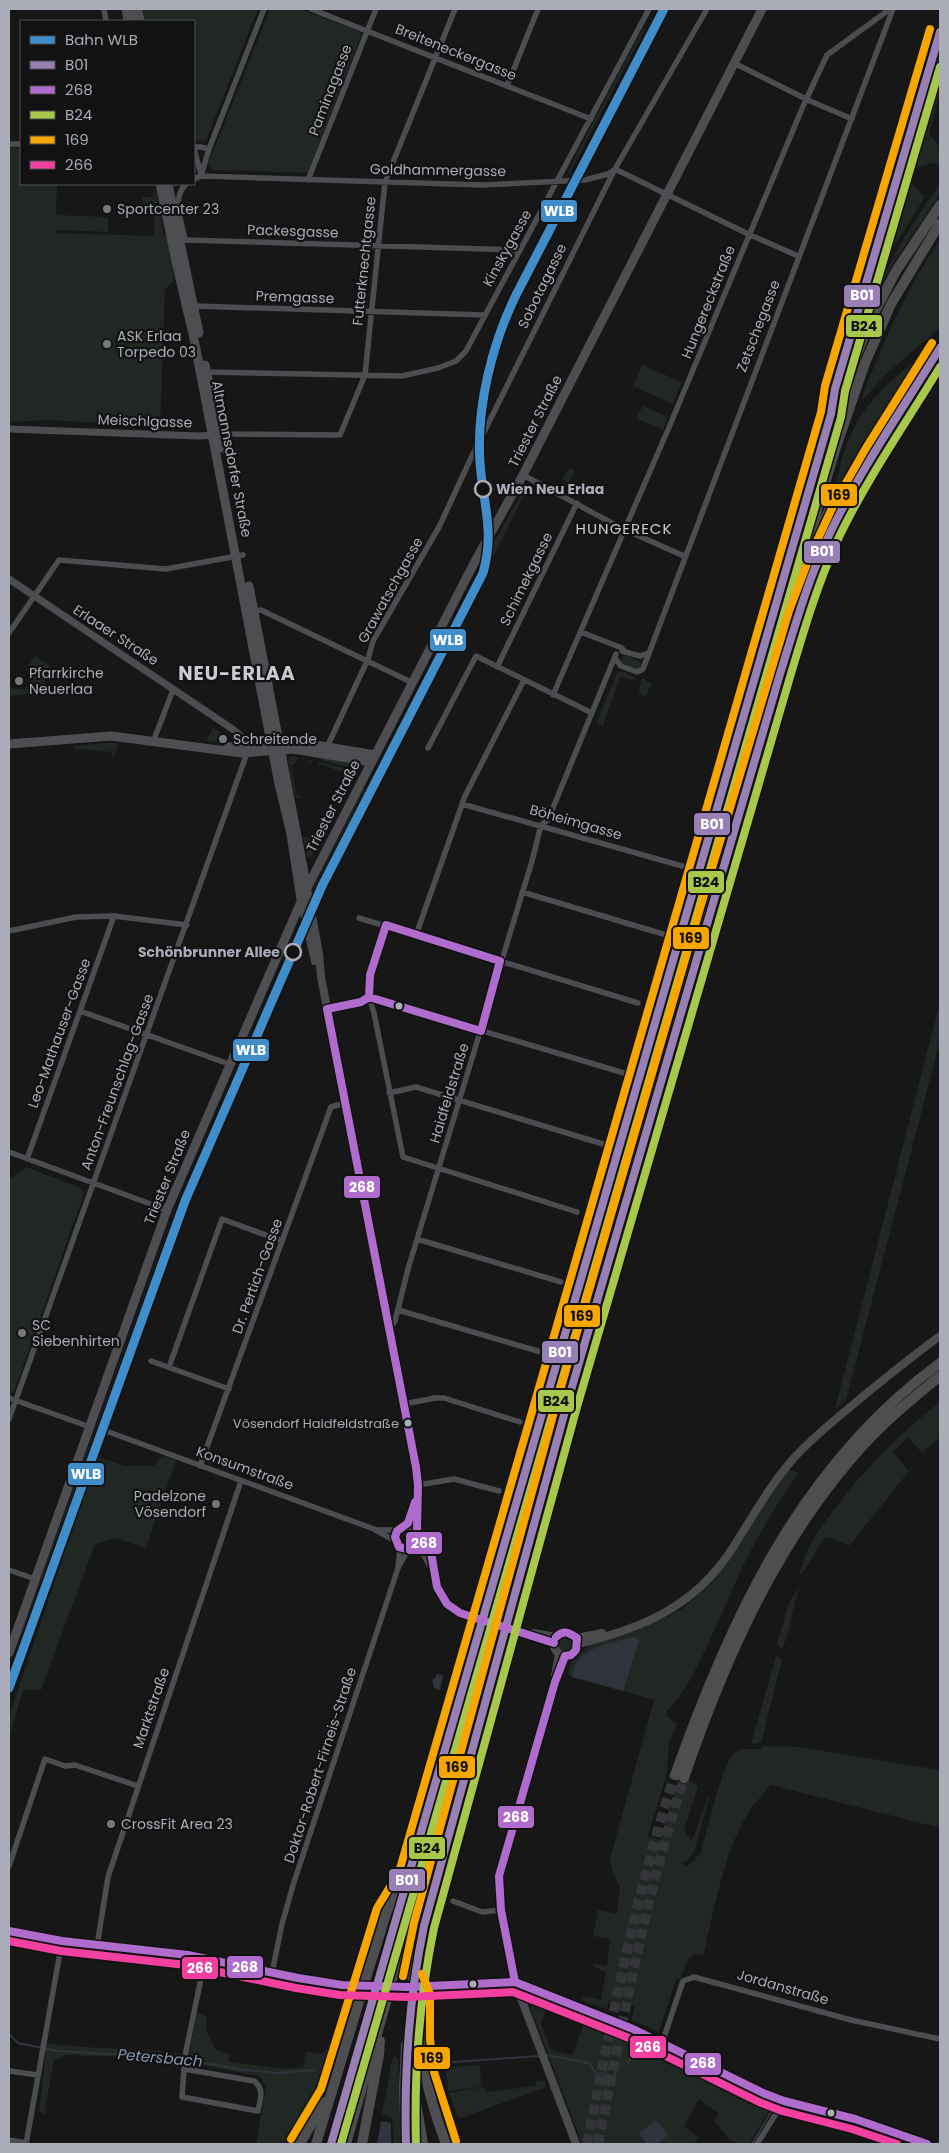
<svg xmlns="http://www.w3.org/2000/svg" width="949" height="2153" viewBox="0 0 949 2153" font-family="Poppins,sans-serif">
<rect width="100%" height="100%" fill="#171718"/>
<path fill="#212723" d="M142,9H258L206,141L194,140V21H144Z
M270,9H300L360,32L361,35L308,173L213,170L208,164Z
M643,28L645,29L571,171L572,176L570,175L568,172L576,155Z
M940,47V92L929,134L940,148V165L932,163L915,168L911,183L925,197L889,255L867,304L864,303Z
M9,147L21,148V184H57L56,215L108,217V232L56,230V233L156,236L154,235L155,206L143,205L142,197H154V192H156L164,236L167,237L174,280L165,289L160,426L47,420L9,422Z
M940,184V194L894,262L866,314C885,267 910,225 940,184Z
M940,240V328L885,375L864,399H861C883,344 905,289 940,240Z
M937,344H938L831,500C838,477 842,451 853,430C870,394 906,368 937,344Z
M642,365L682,382L673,404L633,386Z
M643,406L668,417L663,430L636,418Z
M570,468L575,471L570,481L575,484L571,489L563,486L566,481L562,479Z
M524,489L526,490L485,574L491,557V547Z
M625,655L641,662V667L636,669L623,663L621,659Z
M35,656L51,667L44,679L45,692L9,696V688L25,690L26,687H29L30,676L32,673L26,670Z
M622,671L636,678L632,680L620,676L603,726L596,724L617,673Z
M645,678V681L651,683L646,698L639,693L641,679Z
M212,727L225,736V739L217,740L215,742L206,741L212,731Z
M107,743H118L115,756L112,757V752L78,749L77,753L73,746Z
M291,756L313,761L311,766V762L298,758L295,764L291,765L297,796H301V797L296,798L288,759Z
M323,758L356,764L358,766L355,769L321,760Z
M319,762L355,771C355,778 342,794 338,803L348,780L344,777L345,773L320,764L318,768Z
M364,788L365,789L313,894L314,887Z
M303,837L322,839L311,857H307Z
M276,976L171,1223L98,1426L95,1433H94L175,1210Z
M940,1002V1041L846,1400L835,1409Z
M26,1167L81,1188L84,1194L14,1392L10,1394L9,1183L10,1179Z
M940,1402V1437L922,1453L908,1437L893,1452L909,1471L849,1546L830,1537H825L802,1574L799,1573C804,1563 805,1554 810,1545C843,1491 890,1441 940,1402Z
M100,1438L104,1440L97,1457L125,1466H153L163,1456L176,1460L146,1548L116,1538L95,1544L41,1690H23L9,1739V1716L85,1492L84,1487Z
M91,1440L93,1441L88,1454L9,1675L20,1637Z
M789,1469L798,1473C780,1500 762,1528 747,1558C731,1588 691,1696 667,1710L666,1715L677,1724L669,1742L667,1773L648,1836L660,1840L680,1777L692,1781L698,1787L684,1830L692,1841L709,1794V1798L694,1852L687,1861H684L683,1864L685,1867L693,1862L701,1852C706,1834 723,1763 734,1753C740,1747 753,1749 760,1749L763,1746L800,1747L940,1770V1828L771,1785C763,1795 753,1804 747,1815C722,1857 715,1909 703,1956L694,1954L689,1958L680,1979H676L659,2032L632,2020L635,2006L609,2000L607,2009L581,2000L585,1996L601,2000L606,1972L593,1966L594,1964L607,1966L610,1939L593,1936L598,1910L617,1914L620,1887L612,1870L610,1859L654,1700L568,1675L570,1662L592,1643L658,1621L682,1609L702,1591L721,1570L763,1503Z
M800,1587C791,1607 792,1631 781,1650L777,1643L790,1600Z
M557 1644a9 9 0 1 1 18 0a9 9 0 1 1-18 0Z
M776,1656L782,1659L761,1743L751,1744Z
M532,1996L574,2010L572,2014L548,2005L541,2023L551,2050L572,2055L586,2018L597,2021L600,2018L636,2034V2050L640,2051L646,2039L771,2104L769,2111L749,2144C725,2144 728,2135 714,2121L718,2113L699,2099L684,2126L699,2138L694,2144H656L669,2135L649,2126L639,2133L646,2144H582L528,2001Z
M353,1999L323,2087L293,2144H256L266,2087L260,2076L190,2063L189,2055L197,2012L207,2017L206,2031L216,2050L229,2054V2062L286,2069L303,2067L306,2051L323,2054L330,2042L342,2001Z
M47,2043C91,2050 136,2047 180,2054L178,2061L161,2058L67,2055L54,2060L44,2115L39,2111Z
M393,2055L398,2059L401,2144H394L392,2118L382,2114Z
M480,2065L481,2087L448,2091L445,2067Z
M544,2080L547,2087L464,2117H458L449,2093L484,2087L486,2092L536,2086V2081Z"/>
<path fill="#2f343c" d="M635,1637L639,1641L623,1691L572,1677C572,1648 614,1642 635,1637Z
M437,1674L443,1675L440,1690L434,1688L432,1679L435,1678Z
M656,2120L669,2135L656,2144H646L639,2133Z
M381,2121L391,2123V2144H377Z"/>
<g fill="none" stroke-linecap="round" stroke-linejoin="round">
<path stroke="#2f343c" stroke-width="2" d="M9,2034L18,2043L58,2051L176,2058L245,2070L277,2073L314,2070
M643,2044L769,2105L771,2112L752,2144
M546,2055L589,2063L596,2073L606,2074L605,2084L609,2086L614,2081L615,2072L619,2068
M628,2062L630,2060L633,2042L637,2041
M439,2063L539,2056"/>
<path stroke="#343538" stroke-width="10" stroke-dasharray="10 5" stroke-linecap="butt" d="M587,2144C612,2020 635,1895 675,1775
M598,2144C623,2021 645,1898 684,1778"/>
<path stroke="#4c4d50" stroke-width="5.5" d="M104,9L106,21
M139,9L142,21
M311,9L591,119
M734,63L810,101L852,119
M507,86L538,9
M9,144H21
M194,147H201L209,149
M194,149L201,174
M615,169L746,233L798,256
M201,176L209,149L264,9
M194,179L201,176L482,185L585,180L608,174L614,170
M308,180L376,9
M186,184C171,199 182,222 185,240L520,250
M194,306L485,315
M207,372L402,376L438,368L456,361L466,351L649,9
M219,434L340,435L365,375L385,182L455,9
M523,475L621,528L684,556
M252,612L261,610L413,683
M581,632L622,648L624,651
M9,633L59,560L166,569L243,555
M622,651L640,656L648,653
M615,658L621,666L637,672L643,669L893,9
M497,667L577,503
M553,695L670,425L804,104L827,55L890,9
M153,742L173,690
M327,747L368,659L373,641L439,527L471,458L615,169L707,9
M428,748L476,656L592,713
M462,804L682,866
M522,892L663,934
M359,918L638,1003
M386,925L369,978V997L374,1013L403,1157L577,1212
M9,931L76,917L114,916L187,925
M416,935L465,796L524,680
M369,997L624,1073
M327,1009L361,1002L369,997
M80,1011L229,1064
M389,1093L416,1087L603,1144
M9,1152L167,1210
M27,1159L114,916
M417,1239L561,1282
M398,1310L541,1352
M389,1330L395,1321L408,1269L532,861L541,825L548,820L616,654
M151,1361L229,1389
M169,1367L222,1219L282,1241
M9,1398L90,1427
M404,1404L435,1398H444L520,1422
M9,1419L247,753
M106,1431L374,1529L395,1541
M200,1466L331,1107L345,1103
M418,1485L454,1479L499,1491
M379,1530H397
M398,1568L400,1547
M9,1570L35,1579
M9,1866L45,1759L65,1766L75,1765L138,1786
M453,1901L482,1912L501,1910
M97,1946L108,1877L241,1481
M272,1973L282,1924L294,1882L398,1568L408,1550
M662,2043L683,1981L694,1977L851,2020L940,2039
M184,2069L254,2081C265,2089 260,2099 258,2111L182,2097L185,2056L205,1959
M9,2071L38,2075
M9,2140L27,2143
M26,2144L62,1941
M757,2144L784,2101"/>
<path stroke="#4c4d50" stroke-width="7" d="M9,429L198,436L216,435
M9,579L234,730L251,745
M515,1982L633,2029L763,2093L784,2101L855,2119L927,2144"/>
<path stroke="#4b4b4e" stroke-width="8" d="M307,888L319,954L321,977L416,1467L418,1485L417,1530L420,1538L431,1552L437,1587L447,1604L460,1613L515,1629L554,1643
M301,900L315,961
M405,1526L417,1499
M417,1530L409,1526C396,1527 392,1537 400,1547L408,1550L416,1546L420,1538
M415,1547L425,1555L432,1567
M554 1644a12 12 0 1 1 24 0a12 12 0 1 1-24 0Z
M534,1633L556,1637
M577,1638L602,1633
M578,1644C643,1628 694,1607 732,1549C752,1518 769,1486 794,1458C813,1437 835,1420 856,1402C884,1379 911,1357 940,1336
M565,1656L555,1682L518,1809L499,1876L498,1889L515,1982L576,2144
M555,1675L559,1654
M9,1931C68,1946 129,1946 189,1955C240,1963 289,1979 341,1985C398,1992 457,1984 515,1982"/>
<path stroke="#4e4e52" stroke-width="9" d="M126,9L128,21
M132,9L135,21
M160,184L177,266L193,334L279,784L291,834L301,899
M168,184L199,333
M205,365L222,448
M249,586L307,888
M9,744L111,736L242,753L293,749L372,762
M228,747L286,740L375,755
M9,1653L167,1210L307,888L472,567L523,475L762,9"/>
<path stroke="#4e4e51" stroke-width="10" d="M902,405L940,348
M835,407L872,317L896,271L940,205
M811,545L833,503L864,457
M484,1612L831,414L835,389L940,32
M496,1616L794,585L836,447L865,363L891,304L940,223
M508,1619L567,1404L708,918L799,614L830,533L857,481L900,414L906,400
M675,1775C731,1617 801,1465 940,1363
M684,1778C723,1664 773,1550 852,1458C878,1427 909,1401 940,1376
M366,1978L387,1911L401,1888
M379,1978L481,1623
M392,1978L493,1627
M413,1978L424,1926L504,1630
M411,1995L414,2090L423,2144
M420,1995C418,2052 426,2091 446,2144
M406,2045L404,2089L406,2144
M300,2144L324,2102
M316,2144L361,1995
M331,2144L374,1995
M346,2144L388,1995
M362,2144L379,2055L380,2041"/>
<path stroke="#4e4e51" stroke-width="10" d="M481,1623L484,1612
M493,1627L496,1616
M504,1630L508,1619
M413,1978L420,1995
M361,1995L366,1978
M374,1995L379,1978
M388,1995L392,1978"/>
<g stroke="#121213" stroke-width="11">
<path id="bus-1" d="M331,2144L831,414L835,389L940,32
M406,2144C404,2070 409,1998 424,1926L567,1404L780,674C795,626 809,576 831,531C862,467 903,408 940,348"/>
</g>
<g stroke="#121213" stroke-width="11">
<path id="bus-2" d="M386,925L500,961
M369,997L481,1031
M369,997L370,975L386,925
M327,1009L416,1467L418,1485L417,1530L420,1538L431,1552L437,1587L447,1604L460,1613L554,1643
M327,1009L361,1002L369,997
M481,1031L500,961
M415,1502L408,1523L397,1531L395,1537L399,1547L407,1549L415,1547
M556,1637C564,1629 569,1633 577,1638L576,1650L571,1655L565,1656
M9,1931L62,1941L188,1955L298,1978L342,1985L408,1987L515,1982L633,2029L763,2093L784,2101L855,2119L927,2144
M515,1982L501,1910L499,1876L555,1682L565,1656"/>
</g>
<g stroke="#121213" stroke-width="11">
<path id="bus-3" d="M341,2144L841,417L845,391L940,67
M416,2144C414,2071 419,2000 434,1928L577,1407L790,677C804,630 818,582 839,537C868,477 906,423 940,367"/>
</g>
<g stroke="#121213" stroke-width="11">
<path id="bus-4" d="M422,1974L430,1994V2039L434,2072L456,2141
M403,1976L414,1923L557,1401L698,915L789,611L810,556L834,504L866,448L932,343
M291,2139L321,2089L377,1908L399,1872L821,412L825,386L930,29"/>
</g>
<g stroke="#121213" stroke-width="11">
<path id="bus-5" d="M9,1941L61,1951L186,1965L296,1988L340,1995L408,1997L513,1992L629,2038L759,2102L782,2111L852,2129L897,2144"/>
</g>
<use href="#bus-1" stroke="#9980b4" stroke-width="8"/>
<use href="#bus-2" stroke="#b06ccc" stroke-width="8"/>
<use href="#bus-3" stroke="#a8c84b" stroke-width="8"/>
<use href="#bus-4" stroke="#f7a600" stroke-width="8"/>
<use href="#bus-5" stroke="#f240a1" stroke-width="8"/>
<g stroke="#121213" stroke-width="12">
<path id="rail-1" d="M9,1688L185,1201L322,886L483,573C495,531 483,504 480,463C476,408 492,344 516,295L664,9"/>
</g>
<use href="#rail-1" stroke="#408dca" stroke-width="9"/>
</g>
<g fill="#77787f" stroke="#121213" stroke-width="2">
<circle cx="107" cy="209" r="5"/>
<circle cx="107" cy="344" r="5"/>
<circle cx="19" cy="681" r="5"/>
<circle cx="223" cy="739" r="5"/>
<circle cx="22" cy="1333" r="5"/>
<circle cx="216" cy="1504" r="5"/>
<circle cx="111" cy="1824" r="5"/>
</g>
<g fill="#121213" stroke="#aaacb7" stroke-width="2.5">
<circle cx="483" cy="489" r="8"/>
<circle cx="293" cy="952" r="8"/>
</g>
<g fill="#aaacb7" stroke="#121213" stroke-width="2">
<circle cx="399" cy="1006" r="4.5"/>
<circle cx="408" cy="1423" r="4.5"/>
<circle cx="473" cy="1984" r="4.5"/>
<circle cx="831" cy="2113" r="4.5"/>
</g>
<g text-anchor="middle" stroke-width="4.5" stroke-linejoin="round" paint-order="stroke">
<g font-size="13" fill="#aaacb7" stroke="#121213" text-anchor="end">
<text x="399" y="1428">Vösendorf Haidfeldstraße</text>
</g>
<g font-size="14" fill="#aaacb7" stroke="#121213">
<text transform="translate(456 52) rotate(22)" y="5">Breiteneckergasse</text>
<text transform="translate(330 90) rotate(-69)" y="5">Paminagasse</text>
<text transform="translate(438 170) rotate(1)" y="5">Goldhammergasse</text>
<text transform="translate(293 231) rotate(2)" y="5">Packesgasse</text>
<text transform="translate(507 248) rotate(-61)" y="5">Kinskygasse</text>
<text transform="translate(364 261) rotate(-84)" y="5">Futterknechtgasse</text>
<text transform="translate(542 286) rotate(-64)" y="5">Sobotagasse</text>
<text transform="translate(295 297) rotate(2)" y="5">Premgasse</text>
<text transform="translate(708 302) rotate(-68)" y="5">Hungereckstraße</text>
<text transform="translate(758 326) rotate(-69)" y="5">Zetschegasse</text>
<text transform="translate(145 421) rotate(2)" y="5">Meischlgasse</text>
<text transform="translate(535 421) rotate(-63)" y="5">Triester Straße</text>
<text transform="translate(232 459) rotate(79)" y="5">Altmannsdorfer Straße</text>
<text transform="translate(526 579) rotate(-64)" y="5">Schimekgasse</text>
<text transform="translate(390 590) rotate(-61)" y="5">Grawatschgasse</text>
<text transform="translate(116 635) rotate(33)" y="5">Erlaaer Straße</text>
<text transform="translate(333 806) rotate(-63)" y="5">Triester Straße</text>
<text transform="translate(576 822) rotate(16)" y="5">Böheimgasse</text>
<text transform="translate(59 1033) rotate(-70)" y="5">Leo-Mathauser-Gasse</text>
<text transform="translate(117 1082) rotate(-70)" y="5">Anton-Freunschlag-Gasse</text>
<text transform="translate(449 1093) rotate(-73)" y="5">Haidfeldstraße</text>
<text transform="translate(167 1177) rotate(-68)" y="5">Triester Straße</text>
<text transform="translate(257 1276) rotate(-70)" y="5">Dr. Pertich-Gasse</text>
<text transform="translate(245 1468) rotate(20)" y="5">Konsumstraße</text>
<text transform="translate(151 1708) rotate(-71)" y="5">Marktstraße</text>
<text transform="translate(320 1765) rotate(-72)" y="5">Doktor-Robert-Firneis-Straße</text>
<text transform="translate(783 1987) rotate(16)" y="5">Jordanstraße</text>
</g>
<g font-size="14" fill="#aaacb7" stroke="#121213" text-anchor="start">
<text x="117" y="214">Sportcenter 23</text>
<text x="117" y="341">ASK Erlaa<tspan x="117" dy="16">Torpedo 03</tspan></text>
<text x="29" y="678">Pfarrkirche<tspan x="29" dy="16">Neuerlaa</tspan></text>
<text x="233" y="744">Schreitende</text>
<text x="32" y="1330">SC<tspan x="32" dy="16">Siebenhirten</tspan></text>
<text x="206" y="1501" text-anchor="end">Padelzone<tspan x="206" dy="16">Vösendorf</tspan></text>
<text x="121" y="1829">CrossFit Area 23</text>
</g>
<g font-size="14" font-weight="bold" fill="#aaacb7" stroke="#121213" text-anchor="start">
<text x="496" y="494">Wien Neu Erlaa</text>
<text x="280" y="957" text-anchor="end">Schönbrunner Allee</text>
</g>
<g font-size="15" letter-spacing="1" fill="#caccd3" stroke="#121213">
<text x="624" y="534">HUNGERECK</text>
</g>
<g font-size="15" font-style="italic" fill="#8495af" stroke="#121213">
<text transform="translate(160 2058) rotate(5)" y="5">Petersbach</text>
</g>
<g font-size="19" font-weight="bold" letter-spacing="1" fill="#caccd3" stroke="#121213">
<text x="237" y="680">NEU-ERLAA</text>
</g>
</g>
<g stroke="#121213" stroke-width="2">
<rect x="540" y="199" width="38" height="24" rx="5" fill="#408dca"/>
<rect x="843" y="284" width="38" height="24" rx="5" fill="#9980b4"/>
<rect x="845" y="314" width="38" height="24" rx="5" fill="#a8c84b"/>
<rect x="820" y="483" width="38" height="24" rx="5" fill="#f7a600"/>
<rect x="803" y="540" width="38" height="24" rx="5" fill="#9980b4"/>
<rect x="429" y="628" width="38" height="24" rx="5" fill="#408dca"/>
<rect x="693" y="812" width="38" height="24" rx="5" fill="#9980b4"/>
<rect x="687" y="870" width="38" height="24" rx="5" fill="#a8c84b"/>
<rect x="672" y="926" width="38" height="24" rx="5" fill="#f7a600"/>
<rect x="232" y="1038" width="38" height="24" rx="5" fill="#408dca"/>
<rect x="343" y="1175" width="38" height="24" rx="5" fill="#b06ccc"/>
<rect x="563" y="1304" width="38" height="24" rx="5" fill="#f7a600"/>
<rect x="541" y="1340" width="38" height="24" rx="5" fill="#9980b4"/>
<rect x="537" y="1389" width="38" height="24" rx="5" fill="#a8c84b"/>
<rect x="67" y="1462" width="38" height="24" rx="5" fill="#408dca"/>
<rect x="405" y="1531" width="38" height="24" rx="5" fill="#b06ccc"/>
<rect x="438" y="1755" width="38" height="24" rx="5" fill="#f7a600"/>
<rect x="497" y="1805" width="38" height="24" rx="5" fill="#b06ccc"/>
<rect x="408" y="1836" width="38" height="24" rx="5" fill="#a8c84b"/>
<rect x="388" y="1868" width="38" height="24" rx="5" fill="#9980b4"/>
<rect x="226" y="1955" width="38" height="24" rx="5" fill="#b06ccc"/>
<rect x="181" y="1956" width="38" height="24" rx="5" fill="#f240a1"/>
<rect x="629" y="2035" width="38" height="24" rx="5" fill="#f240a1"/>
<rect x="413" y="2046" width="38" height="24" rx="5" fill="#f7a600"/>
<rect x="684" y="2052" width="38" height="24" rx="5" fill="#b06ccc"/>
</g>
<g font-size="14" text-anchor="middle" font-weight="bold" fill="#fff">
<text x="559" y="216">WLB</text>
<text x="862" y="300">B01</text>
<text x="822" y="556">B01</text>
<text x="448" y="645">WLB</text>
<text x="712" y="829">B01</text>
<text x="251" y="1055">WLB</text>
<text x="362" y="1192">268</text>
<text x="560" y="1357">B01</text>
<text x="86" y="1479">WLB</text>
<text x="424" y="1548">268</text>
<text x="516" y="1822">268</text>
<text x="407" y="1885">B01</text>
<text x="245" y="1972">268</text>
<text x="200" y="1973">266</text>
<text x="648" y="2052">266</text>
<text x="703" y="2068">268</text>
</g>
<g font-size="14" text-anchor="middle" font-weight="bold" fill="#111">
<text x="864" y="331">B24</text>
<text x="839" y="500">169</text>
<text x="706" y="887">B24</text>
<text x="691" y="943">169</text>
<text x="582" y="1321">169</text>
<text x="556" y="1406">B24</text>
<text x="457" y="1772">169</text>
<text x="427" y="1853">B24</text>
<text x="432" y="2063">169</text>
</g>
<rect width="949" height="2153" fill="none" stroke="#aaacb7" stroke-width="20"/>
<rect x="20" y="20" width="175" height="165" fill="#121213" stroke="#4f5055"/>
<rect x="30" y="36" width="25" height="8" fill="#408dca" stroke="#4f5055"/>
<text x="65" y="45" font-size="15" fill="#aaacb7">Bahn WLB</text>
<rect x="30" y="61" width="25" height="8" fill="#9980b4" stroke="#4f5055"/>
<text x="65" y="70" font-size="15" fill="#aaacb7">B01</text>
<rect x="30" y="86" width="25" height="8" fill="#b06ccc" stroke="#4f5055"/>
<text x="65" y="95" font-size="15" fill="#aaacb7">268</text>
<rect x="30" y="111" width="25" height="8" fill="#a8c84b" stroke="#4f5055"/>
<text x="65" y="120" font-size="15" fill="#aaacb7">B24</text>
<rect x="30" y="136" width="25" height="8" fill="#f7a600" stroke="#4f5055"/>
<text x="65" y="145" font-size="15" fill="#aaacb7">169</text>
<rect x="30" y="161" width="25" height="8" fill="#f240a1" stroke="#4f5055"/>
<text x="65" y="170" font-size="15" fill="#aaacb7">266</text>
</svg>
